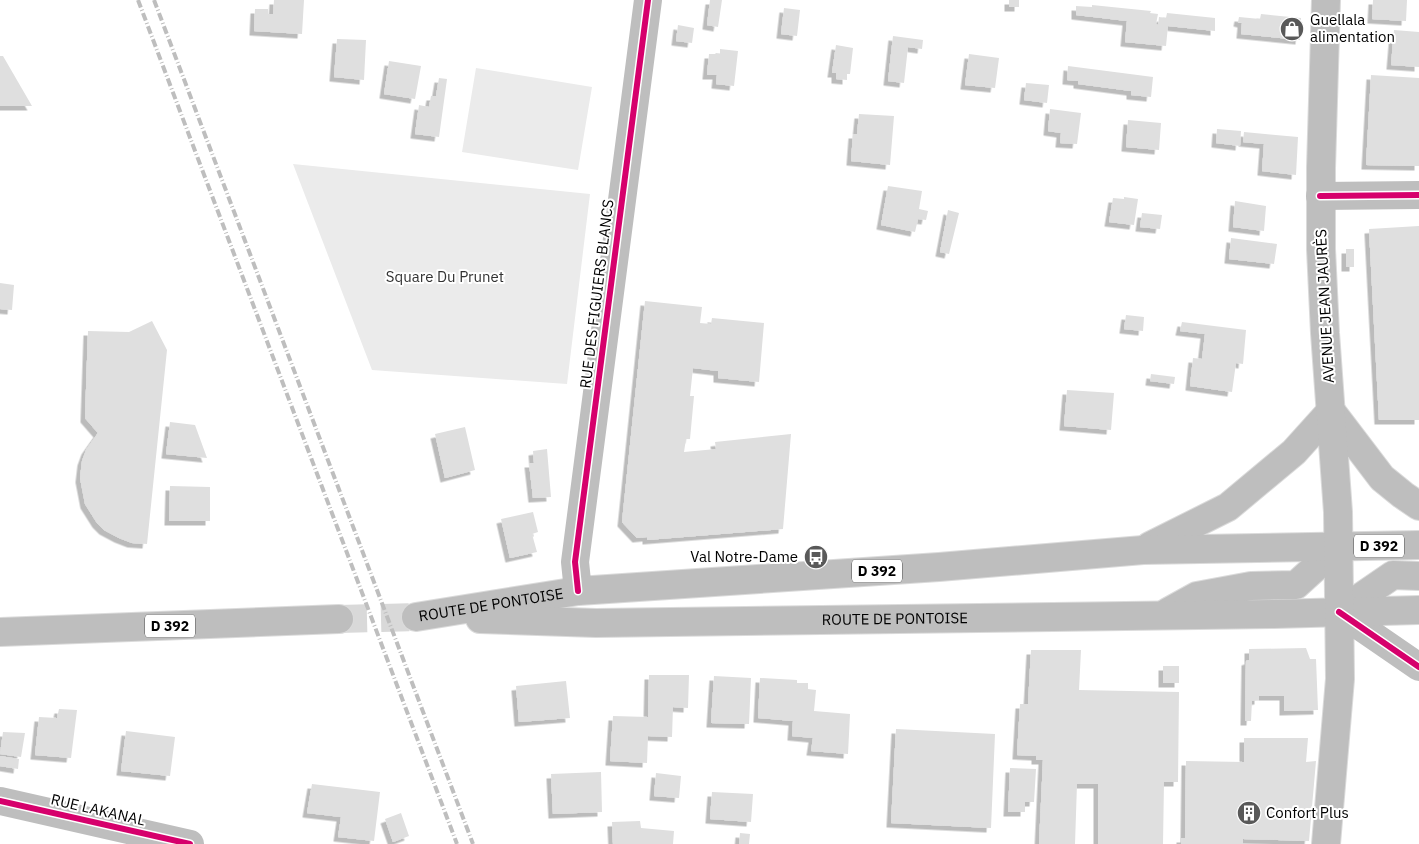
<svg xmlns="http://www.w3.org/2000/svg" width="1419" height="844" viewBox="0 0 1419 844" font-family="'IBM Plex Sans',sans-serif">
<defs>
<filter id="shadow"><feDropShadow dx="-4.5" dy="4.5" stdDeviation="0" flood-color="#0004"/></filter>
</defs>
<rect width="100%" height="100%" fill="#fff"/>
<path fill="#ebebeb" d="M476,68L592,87L578,170L462,152Z
M293,164L590,194L567,384L372,370Z"/>
<path fill="#dfdfdf" filter="url(#shadow)" d="M274,0H304L302,34L254,31L255,9H268V14H273Z
M710,0H722L718,27L707,25Z
M1009,0H1019V7H1009Z
M1373,0H1407L1406,21L1372,19Z
M1092,5L1151,11L1150,13L1158,14L1156,24L1158,25L1159,17L1166,18L1167,13L1215,18V31L1168,26L1166,46L1125,42L1127,21L1076,15V6L1092,7Z
M784,8L800,10L797,36L781,34Z
M1261,14L1301,18L1300,40L1241,34L1242,23L1238,22L1239,17L1260,19Z
M678,25L694,28L692,43L676,41Z
M1394,30L1419,32V67L1391,65Z
M893,36L923,40L922,49L908,47L904,83L888,81Z
M337,39L366,40L364,80L334,77Z
M836,45L853,48L850,74H847V80L836,79V73H832Z
M720,49L738,51L734,86L716,84L717,75H707L709,54H720Z
M969,54L999,58L995,88L965,85Z
M0,56H3L32,106H0Z
M389,61L421,66L415,99L384,94Z
M1068,66L1153,77L1151,97L1131,95V91L1078,84V81L1067,80Z
M1371,75L1419,78V166L1366,165Z
M439,78L447,79L439,137L415,134L419,105L429,107L431,96H436Z
M1026,83L1049,85L1047,103L1024,100Z
M1050,109L1081,113L1077,144L1060,143L1061,133L1048,131Z
M859,114L894,116L890,165L851,161L853,134H857Z
M1128,120L1161,123L1159,150L1126,147Z
M1217,129L1241,131L1240,146L1216,143Z
M1244,132L1298,137L1296,175L1262,171L1264,144L1243,142Z
M888,186L922,191L919,209L928,211L926,220L918,219L915,232L881,225Z
M1124,197L1138,199L1134,225L1109,222L1113,198L1124,199Z
M1235,201L1266,206L1264,231L1233,227Z
M948,210L959,213L949,254L940,252Z
M1142,213L1162,215L1160,229L1140,227Z
M1419,226V420H1379L1369,229Z
M1231,238L1277,244L1274,264L1229,259Z
M1346,249H1354V267H1346Z
M0,283L14,285L12,310L0,309Z
M645,301L702,307L700,323L711,324L712,318L764,323L759,382L718,378V371L693,368L690,396H694L690,439H686L684,452L716,449L715,442L791,434L783,529L647,540V537L637,538L622,522Z
M1126,315L1144,317L1143,331L1124,329Z
M152,321L167,350L147,544L132,543L119,538L104,530L97,523L85,504L80,478L82,461L86,450L98,433L85,418L88,331L129,332Z
M1182,322L1246,330L1243,364L1236,363L1232,392L1190,386L1193,358L1202,359L1205,334L1180,331Z
M1151,374L1175,377L1174,384L1150,381Z
M1067,390L1114,393L1111,430L1064,426Z
M170,422L195,425L207,458L166,454Z
M465,427L475,470L445,478L435,434Z
M547,449L551,497L533,498L529,463H534L533,451Z
M170,486L210,487V521H169Z
M533,512L538,532L532,534L537,552L510,558L501,519Z
M1306,648L1310,659H1316L1318,710L1284,711V696H1259V700L1252,701L1251,721H1245L1246,661L1249,660V649Z
M1031,650H1081L1079,690L1179,692L1178,782H1164L1163,844H1098V784H1077L1075,844H1039L1043,760H1036V756L1017,755L1020,704H1028Z
M1163,666H1179V683H1163Z
M649,675H689L688,708L673,707L672,737L648,736L647,763L610,761L613,716L648,717Z
M714,676L751,678L749,724L711,723Z
M760,678L797,680V683H808V689L816,690L814,711L850,714L848,754L811,751L813,738L792,736L793,721L758,718Z
M566,681L570,718L519,722L516,686Z
M59,709L77,710L71,758L35,755L39,717L57,718Z
M896,729L995,734L991,828L891,823Z
M126,731L175,737L170,776L121,771Z
M3,732L25,733L21,757L0,754Z
M1244,738H1308L1306,762L1316,761L1309,841L1243,839V844H1181V838H1185L1186,761L1244,762Z
M0,756L19,759L18,769L0,766Z
M1010,768L1036,769L1034,802H1025V812H1008Z
M601,772L602,812L553,814L551,774Z
M656,773L681,776L679,798L654,796Z
M312,784L380,792L374,841L338,837L341,817L307,813Z
M712,792L753,794L751,822L710,819Z
M401,813L409,836L393,842L385,819Z
M640,821L641,828L674,831L673,844H613L612,822Z
M740,833L750,834L749,844H739Z"/>
<g fill="none" stroke-linecap="round" stroke-linejoin="round">
<path stroke="#d9d9d9" stroke-width="28" stroke-dasharray="28 14" stroke-linecap="butt" d="M339,619L416,617"/>
<g stroke="#dbdbdb" stroke-width="30">
<g id="major">
<path d="M1331,411L1382,478L1403,495L1419,506"/>
<path d="M1150,546L1228,507L1294,452L1331,411"/>
<path d="M1168,612L1197,596L1251,586L1296,585L1339,546"/>
<path d="M1339,612L1393,575L1419,576"/>
<path id="s1" d="M416,617L578,591L939,567L1143,550L1419,545"/>
<path id="s2" d="M480,619L596,623L1274,614L1419,610"/>
<path d="M0,632L339,619"/>
<path d="M1326,844L1340,679L1338,512L1325,333L1321,249V168L1326,0"/>
</g>
</g>
<path stroke="#bebebe" stroke-width="28" d="M1320,196L1419,195
M578,591L575,562L648,0
M1339,612L1419,667
M0,801L190,844"/>
<use href="#major" stroke="#bebebe" stroke-width="28"/>
<path stroke="#bebebe" stroke-width="4" stroke-dasharray="8 2.5 1 2.5" stroke-linecap="butt" d="M138,0L457,844
M154,0L473,844"/>
<g stroke="#fff" stroke-width="9">
<path id="cycleway" d="M1320,196L1419,195
M578,591L575,562L648,0
M1339,612L1419,667
M0,801L190,844"/>
</g>
<use href="#cycleway" stroke="#d6006c" stroke-width="6"/>
</g>
<defs>
<g id="shop-disc" transform="scale(1.25)"><circle r="9.5" fill="#595959" stroke="#fff"/><path d="M-5-2.5h2.3a2.7 3.5 0 0 1 5.4 0H5L5.5 6h-11ZM-1.5-2.5h3a1.5 2.3 0 0 0-3 0Z" fill="#fff"/></g>
<g id="bus-disc" transform="scale(1.25)"><circle r="9.5" fill="#595959" stroke="#fff"/><path d="M-5-6H5V4H4V6H2V4H-2V6H-4V4H-5ZM-3.5-4V0h7V-4ZM-3.5 1.2v1.5H-2V1.2ZM2 1.2v1.5H3.5V1.2Z" fill="#fff"/></g>
<g id="building-disc" transform="scale(1.25)"><circle r="9.5" fill="#595959" stroke="#fff"/><path d="M-4-6H4V6H1V3H-1V6H-4ZM-2.5-4.3h1.7v1.8h-1.7ZM.8-4.3h1.7v1.8H.8ZM-2.5-1h1.7V.8h-1.7ZM.8-1h1.7V.8H.8Z" fill="#fff"/></g>
</defs>
<g fill-rule="evenodd">
<use href="#shop-disc" x="1292" y="29"/>
<use href="#bus-disc" x="816" y="557"/>
<use href="#building-disc" x="1249" y="813"/>
</g>
<g text-anchor="middle" stroke-width="4" stroke-linejoin="round" paint-order="stroke">
<g fill="#fff" stroke="#4c4c4c" stroke-width="1">
<rect x="1354" y="534.5" width="50" height="23" rx="4"/>
<rect x="852" y="559.5" width="50" height="23" rx="4"/>
<rect x="145" y="614.5" width="50" height="23" rx="4"/>
</g>
<g font-size="14" font-weight="bold" fill="#000">
<text x="1379" y="551">D 392</text>
<text x="877" y="576">D 392</text>
<text x="170" y="631">D 392</text>
</g>
<g font-size="15" fill="#000" stroke="#fff" text-anchor="start">
<text x="1310" y="25">Guellala<tspan x="1310" dy="17">alimentation</tspan></text>
<text x="798" y="562" text-anchor="end">Val Notre-Dame</text>
<text x="1266" y="818">Confort Plus</text>
</g>
<g font-size="15" fill="#323232" stroke="#fff">
<text x="445" y="282">Square Du Prunet</text>
</g>
<g font-size="15" fill="#000" stroke="#fff">
<text transform="translate(597 294) rotate(-83)" y="5">RUE DES FIGUIERS BLANCS</text>
<text transform="translate(1325 306) rotate(-93)" y="5">AVENUE JEAN JAURÈS</text>
<text dy="5" stroke="none"><textPath href="#s1" startOffset="76">ROUTE DE PONTOISE</textPath></text>
<text dy="5" stroke="none"><textPath href="#s2" startOffset="415">ROUTE DE PONTOISE</textPath></text>
<text transform="translate(98 810) rotate(13)" y="5">RUE LAKANAL</text>
</g>
</g>
</svg>
